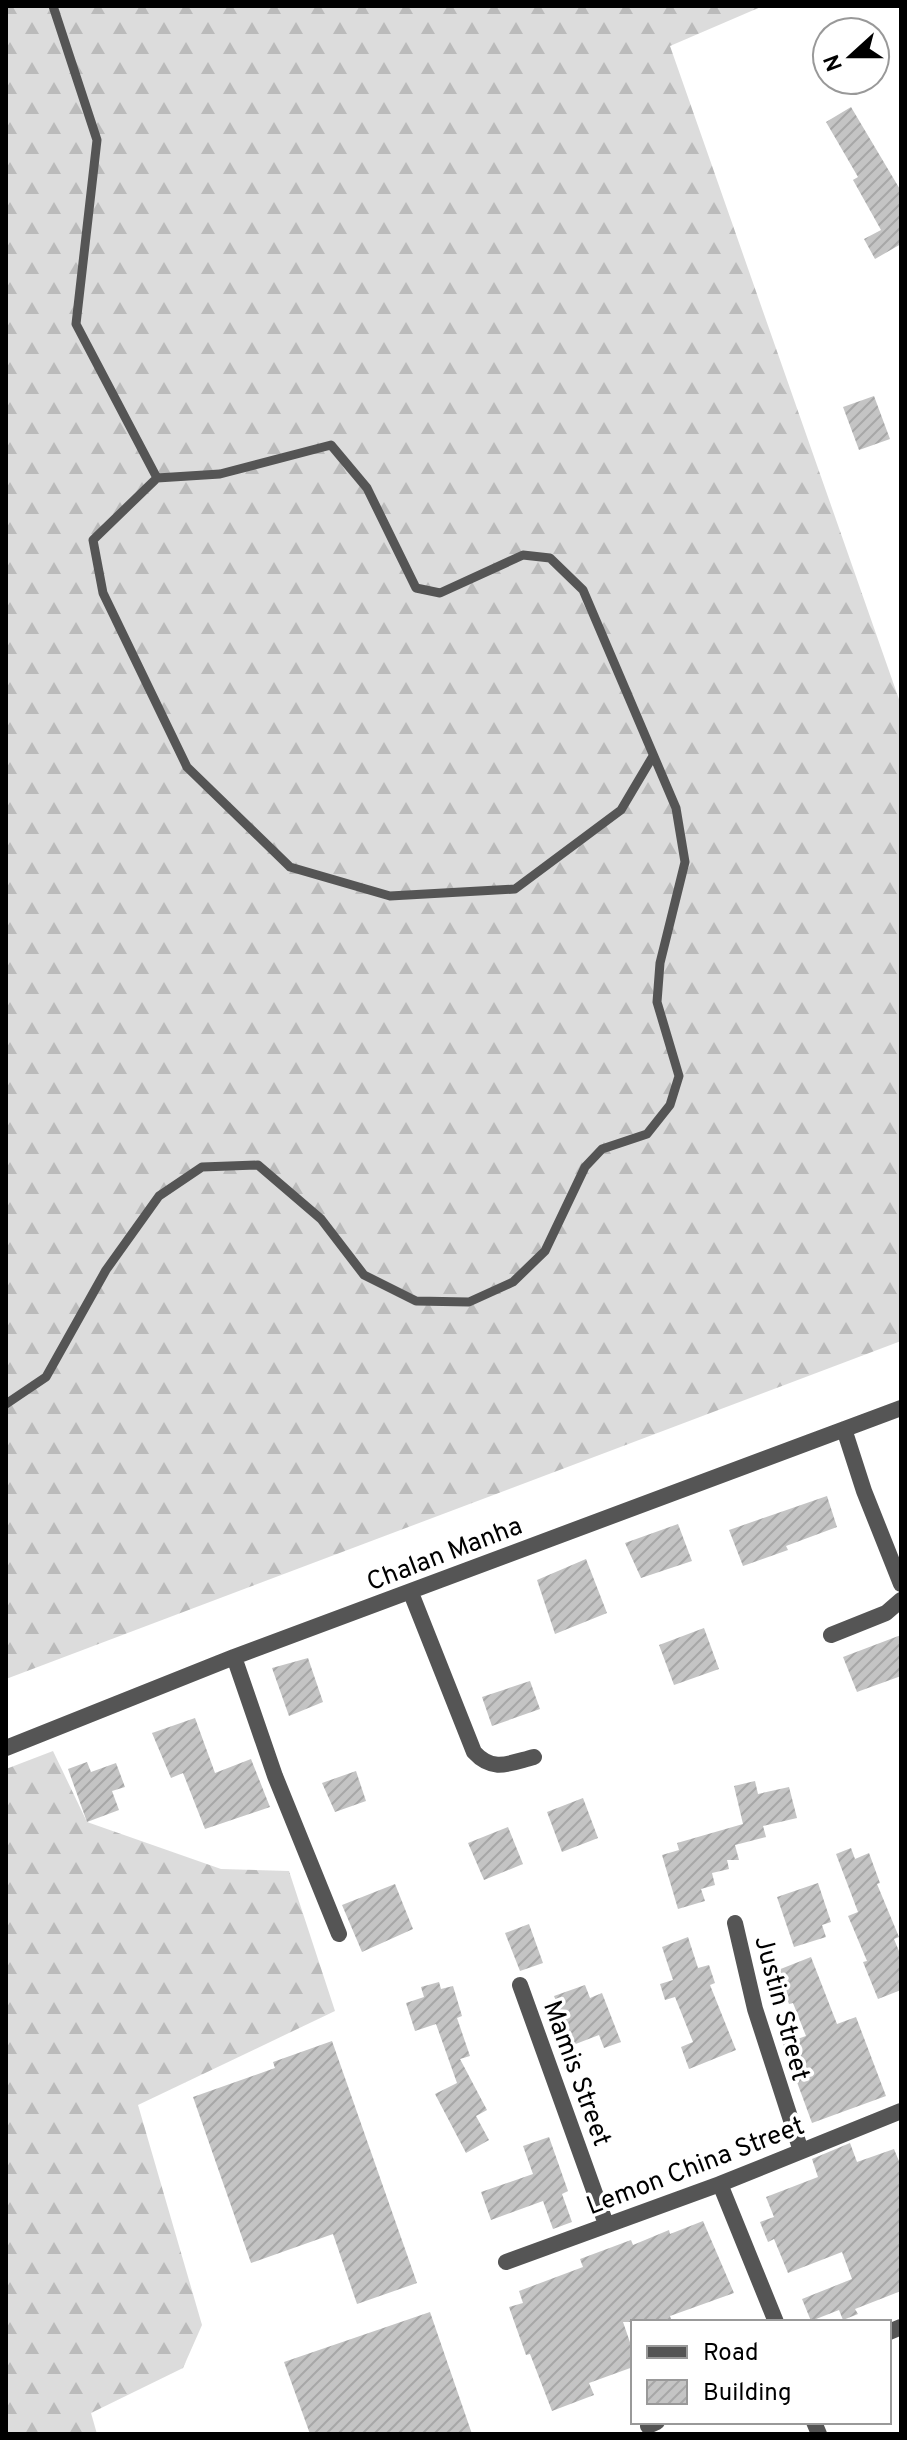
<svg xmlns="http://www.w3.org/2000/svg" width="907" height="2440" viewBox="0 0 907 2440" font-family="Overpass,sans-serif">
<defs>
<pattern id="forest-firs" width="22" height="20" patternUnits="userSpaceOnUse" patternTransform="scale(2)"><rect width="22" height="20" fill="#dcdcdc"/><path d="M5 1l3.5 6h-7zM16 11l3.5 6h-7z" fill="#bbb"/></pattern>
<pattern id="building-hatch" width="6" height="6" patternUnits="userSpaceOnUse" patternTransform="scale(2)"><rect width="6" height="6" fill="#c4c4c4"/><path d="M-1 1l2-2M0 6l6-6M5 7l2-2" fill="none" stroke="#a7a7a7"/></pattern>
</defs>
<rect width="100%" height="100%" fill="#fff"/>
<path fill="url(#forest-firs)" d="M6,6H763L670,46L901,705V1341L6,1679Z
M53,1751L87,1822L221,1869L289,1871L335,2011L138,2105L202,2325L183,2368L91,2413L97,2434H6V1769Z"/>
<path fill="url(#building-hatch)" d="M851,107L901,191V244L875,259L864,239L881,230L853,180L858,177L826,122Z
M874,396L890,439L859,450L843,407Z
M827,1496L837,1527L786,1546L788,1550L743,1566L729,1530Z
M678,1524L692,1561L641,1578L625,1543Z
M586,1559L607,1613L555,1634L537,1580Z
M704,1628L719,1669L674,1685L659,1645Z
M901,1635V1676L857,1692L843,1657Z
M308,1658L323,1702L289,1716L272,1668Z
M530,1681L540,1709L492,1726L482,1697Z
M195,1718L215,1773L251,1759L270,1807L205,1829L183,1773L171,1778L152,1733Z
M87,1762L91,1772L116,1763L125,1787L112,1791L119,1810L87,1822L68,1769Z
M356,1771L366,1801L335,1812L322,1783Z
M755,1781L758,1794L789,1787L797,1818L763,1826L766,1837L735,1845L739,1860H727L729,1869L712,1873L715,1885L701,1889L705,1901L678,1909L662,1855L679,1850L677,1843L743,1824L734,1786Z
M583,1798L598,1838L562,1852L547,1812Z
M508,1827L523,1864L484,1880L468,1843Z
M851,1848L855,1859L869,1853L880,1883L877,1884L899,1937L894,1939L901,1956V1990L878,1999L863,1962L867,1961L848,1916L858,1912L836,1854Z
M818,1883L831,1922L822,1925L826,1937L794,1947L777,1897Z
M395,1884L413,1929L362,1952L342,1905Z
M529,1924L543,1963L520,1971L505,1933Z
M688,1937L698,1968L709,1965L715,1983L710,1985L736,2050L689,2069L681,2047L693,2042L675,1997L665,2000L660,1984L673,1980L662,1947Z
M811,1957L837,2024L856,2017L886,2096L812,2123L783,2044L806,2036L793,2003L789,2004L783,1988L780,1990L773,1972Z
M439,1982L441,1989L453,1986L462,2016L457,2018L470,2056L460,2059L487,2110L476,2116L489,2140L466,2153L435,2094L457,2083L436,2024L415,2031L406,2003L424,1997L421,1987Z
M585,1985L590,1998L602,1993L621,2042L604,2048L599,2035L573,2045L554,1996Z
M332,2041L417,2283L357,2304L333,2234L251,2263L193,2097L275,2068L273,2062Z
M549,2137L568,2191L562,2194L572,2222L553,2229L543,2201L491,2220L481,2192L533,2174L523,2146Z
M850,2143L857,2162L894,2149L901,2166V2291L855,2309L858,2314L843,2320L839,2310L811,2321L802,2299L852,2279L842,2252L788,2273L774,2239L768,2242L760,2222L774,2217L766,2197L818,2177L812,2159Z
M703,2221L734,2293L670,2316L672,2322H623L633,2351V2367L589,2383L594,2395L552,2411L530,2354L526,2355L509,2307L523,2303L519,2291L583,2267L580,2259L631,2240L633,2245L669,2230L670,2234Z
M430,2312L472,2434H310L284,2362Z"/>
<g fill="none" stroke-linecap="round" stroke-linejoin="round">
<path stroke="#555" stroke-width="9" d="M157,478L93,540L103,593L187,767L290,867L390,896L515,889L621,810L653,756
M6,1404L46,1377L106,1270L159,1196L202,1167L258,1165L321,1219L364,1275L416,1301L469,1302L513,1282L545,1251L585,1167L602,1149L647,1134L670,1105L679,1076L657,1002L660,963L685,862L676,808L583,590L550,558L523,555L440,593L416,588L367,488L331,445L220,474L157,478L76,324L97,140L53,6"/>
<path stroke="#555" stroke-width="16" d="M844,1429L864,1491L901,1584
M411,1593L474,1752C493,1773 510,1763 534,1757
M831,1635L886,1613L901,1600
M234,1657L275,1776L339,1934
M6,1748L234,1657L901,1408
M735,1923L755,2009L801,2151
M520,1985L606,2224
M720,2184L776,2322
M506,2262L720,2184L901,2111
M889,2332L901,2327
M814,2422L819,2434
M648,2426L657,2422"/>
</g>
<g text-anchor="middle" stroke-width="7" stroke-linejoin="round" paint-order="stroke">
<g font-size="26" fill="#000" stroke="#fff">
<text transform="translate(444 1553) rotate(-21)" y="9">Chalan Manha</text>
<text transform="translate(783 2008) rotate(75)" y="9">Justin Street</text>
<text transform="translate(578 2073) rotate(70)" y="9">Mamis Street</text>
<text transform="translate(695 2165) rotate(-21)" y="9">Lemon China Street</text>
</g>
</g>
<rect width="907" height="2440" fill="none" stroke="#000000" stroke-width="16"/>
<rect x="631" y="2320" width="260" height="104" fill="#ffffff" stroke="#999999" stroke-width="2"/>
<rect x="647" y="2346" width="40" height="12" fill="#555555" stroke="#999999" stroke-width="2"/>
<text x="703" y="2360" font-size="24" fill="#000000">Road</text>
<rect x="647" y="2380" width="40" height="24" fill="url(#building-hatch)" stroke="#999999" stroke-width="2"/>
<text x="703" y="2400" font-size="24" fill="#000000">Building</text>
<g transform="translate(851 56) rotate(249)"><circle r="38" fill="#ffffff" stroke="#999999" stroke-width="2"/>
<path d="M0-6L14 30L0 20L-14 30Z" fill="#000000"/>
<text y="-12" font-size="22" font-weight="bold" text-anchor="middle" fill="#000000">N</text>
</g>
</svg>
